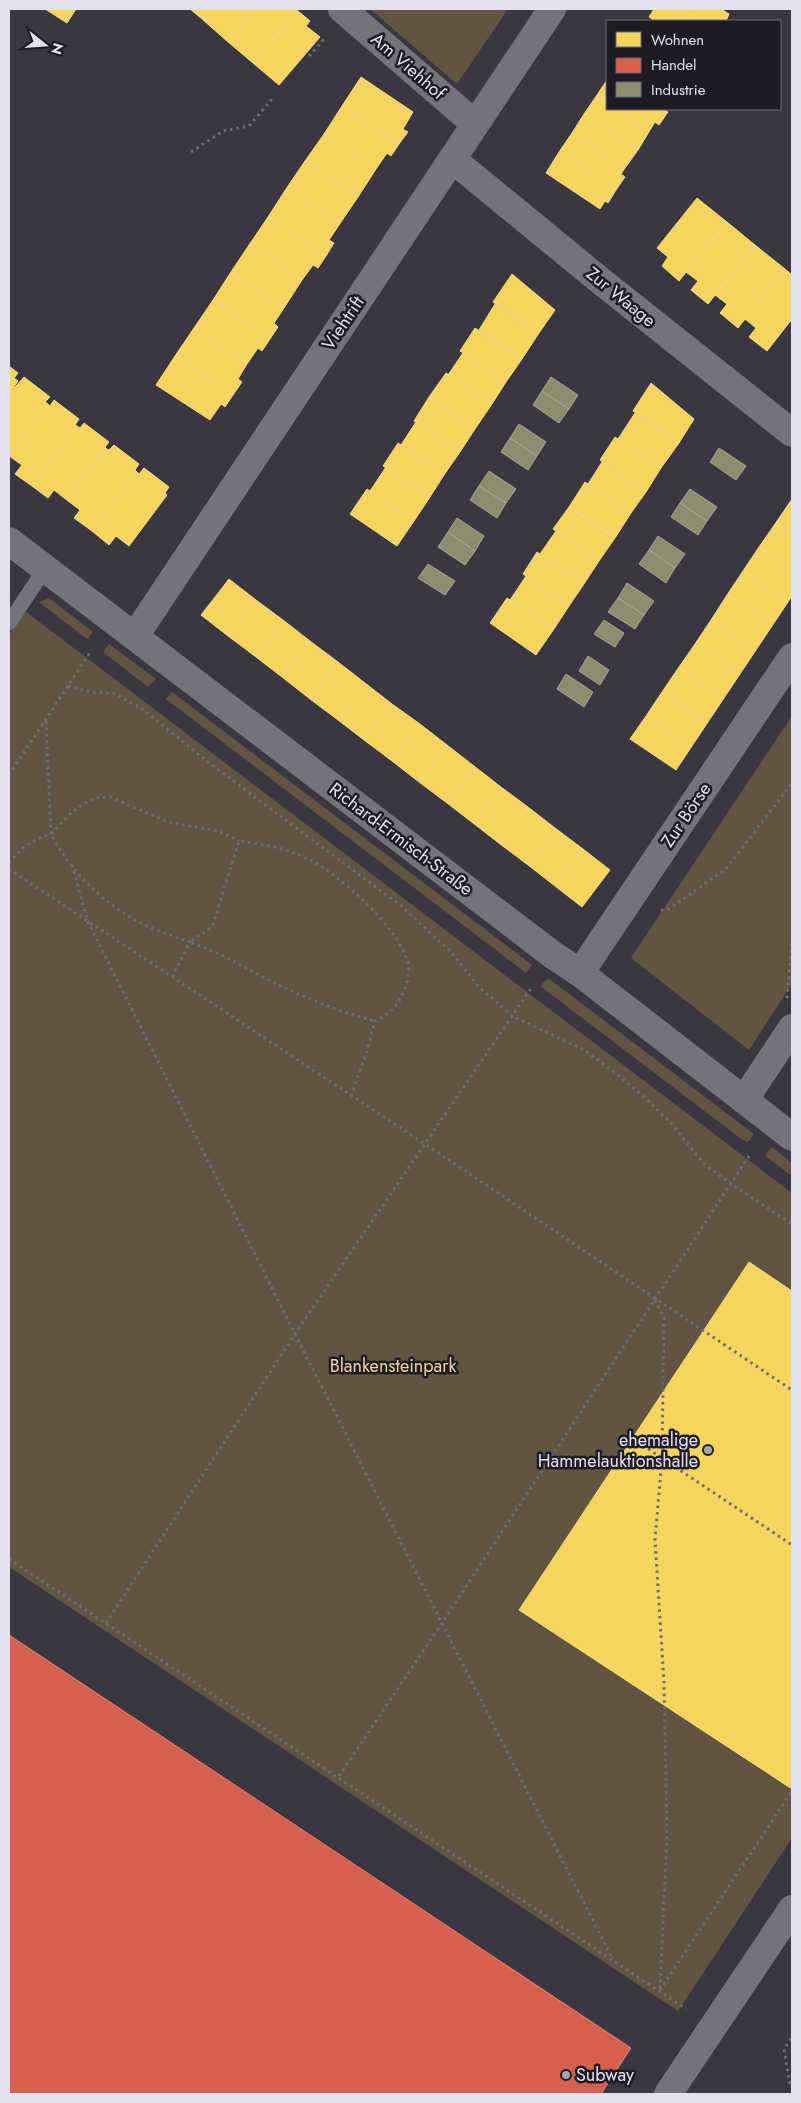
<svg xmlns="http://www.w3.org/2000/svg" width="801" height="2103" viewBox="0 0 801 2103" font-family="Jost,sans-serif">
<rect width="100%" height="100%" fill="#3a3743"/>
<path fill="#615440" d="M370,9H508L457,84Z
M49,598L93,632L87,639L39,602Z
M25,611L792,1193V1838L678,2011L9,1567V635Z
M109,644L156,679L148,687L103,652Z
M172,692L532,965L526,973L166,699Z
M792,716V984L749,1050L631,958Z
M548,978L754,1134L748,1142L744,1141L540,986Z
M772,1147L792,1163V1176L765,1156Z"/>
<path fill="#f6d55c" stroke="#f0d988" d="M45,9H76L67,23Z
M190,9H211L202,19Z
M211,9H256L228,42L202,19Z
M256,9H295L298,11L253,63L228,42Z
M654,9H680L698,21H655L649,17Z
M680,9H721L729,14L726,21H698Z
M298,11L310,21L306,26L320,37L279,85L253,63Z
M361,77L413,112L403,129L408,132L399,144L342,106Z
M607,80V102L597,95Z
M597,95L607,102V109H618L650,130L638,150L584,114Z
M342,106L399,144L391,156L387,153L376,169L324,134Z
M618,109H662L668,112L659,125L655,122L650,130Z
M584,114L638,150L625,168L572,133Z
M572,133L625,168L621,174L625,177L616,190L559,152Z
M324,134L376,169L358,197L305,161Z
M559,152L616,190L608,203L605,201L600,209L546,173Z
M305,161L358,197L339,225L286,189Z
M286,189L339,225L329,240L334,243L326,256L268,217Z
M697,198L727,222L679,281L662,266L668,257L657,248Z
M268,217L326,256L318,268L313,265L302,280L249,245Z
M727,222L755,245L708,304L691,290L698,281L686,272Z
M249,245L302,280L284,308L231,272Z
M755,245L785,269L738,328L720,313L727,304L715,295Z
M785,269L792,275V319L767,351L749,337L756,328L745,319Z
M231,272L284,308L274,323L278,327L270,339L213,300Z
M512,274L555,310L539,333L493,302Z
M213,300L270,339L262,351L258,348L247,364L194,328Z
M495,304L539,333L522,359L479,330Z
M194,328L247,364L238,379L242,382L233,395L175,356Z
M475,328L522,359L506,382L460,351Z
M463,353L506,382L492,404L448,375Z
M175,356L233,395L225,407L221,404L210,420L156,385Z
M9,366L18,373L14,378L18,381L9,394Z
M446,373L492,404L475,429L429,397Z
M24,377L50,397L45,402L48,404L9,456V394Z
M651,383L694,419L679,443L633,411Z
M429,397L475,429L460,452L414,421Z
M54,400L79,419L75,425L77,426L32,486L15,474L22,465L9,456L48,404L50,406Z
M635,413L679,443L661,468L618,439Z
M416,422L460,452L444,475L401,445Z
M84,423L109,442L105,447L107,449L68,501L54,490L48,498L32,486L77,426L80,428Z
M615,437L661,468L646,492L600,460Z
M398,443L444,475L430,497L383,466Z
M114,445L139,464L135,470L137,472L92,531L74,518L80,510L68,501L107,449L109,450Z
M602,462L646,492L631,513L588,484Z
M386,467L430,497L414,521L370,491Z
M144,468L169,487L165,493L167,495L129,546L116,536L109,545L92,531L137,472L139,474Z
M585,482L631,513L615,538L569,507Z
M367,489L414,521L397,546L350,514Z
M792,499V535L775,524Z
M569,507L615,538L599,561L553,529Z
M775,524L792,535V570L759,547Z
M556,531L599,561L584,584L540,554Z
M759,547L792,570V596L788,602L743,571Z
M537,552L584,584L569,606L523,574Z
M743,571L788,602L772,626L727,595Z
M526,576L569,606L554,629L510,600Z
M229,579L256,600L228,636L201,615Z
M727,595L772,626L756,650L711,620Z
M507,598L554,629L536,655L490,623Z
M256,600L283,620L256,657L228,636Z
M283,620L310,641L282,677L256,657Z
M711,620L756,650L740,674L695,644Z
M310,641L338,662L310,699L282,677Z
M695,644L740,674L724,698L679,667Z
M338,662L365,683L338,720L310,699Z
M679,667L724,698L708,722L662,692Z
M365,683L392,704L364,740L338,720Z
M662,692L708,722L692,746L646,716Z
M392,704L420,724L392,761L364,740Z
M646,716L692,746L676,770L630,739Z
M420,724L447,745L419,782L392,761Z
M447,745L474,766L447,803L419,782Z
M474,766L501,787L473,823L447,803Z
M501,787L528,807L500,844L473,823Z
M528,807L555,828L528,865L500,844Z
M555,828L583,849L555,886L528,865Z
M583,849L610,870L582,907L555,886Z
M749,1262L792,1291V1789L519,1610Z"/>
<path fill="#d6604d" stroke="#da877e" d="M9,1635L631,2048L601,2094H9Z"/>
<path fill="#8c8c6e" stroke="#a6a695" d="M551,377L578,395L569,409L542,391Z
M542,391L569,409L559,423L533,405Z
M519,424L546,442L537,456L510,438Z
M510,438L537,456L528,470L501,452Z
M719,448L746,466L736,480L710,462Z
M489,471L516,489L506,503L479,486Z
M479,486L506,503L497,518L470,500Z
M690,489L717,507L707,521L680,503Z
M680,503L707,521L698,535L671,517Z
M457,518L484,536L475,551L448,532Z
M448,532L475,551L465,565L438,547Z
M658,536L685,554L675,568L649,550Z
M649,550L675,568L666,583L639,564Z
M428,564L455,581L445,595L418,578Z
M627,583L654,601L644,615L618,598Z
M618,598L644,615L635,629L608,612Z
M604,620L624,633L615,647L594,634Z
M588,656L609,670L600,685L579,671Z
M566,674L593,692L584,707L557,689Z"/>
<g fill="none" stroke-linecap="round" stroke-linejoin="round">
<path stroke="#6f6d77" stroke-width="3" stroke-dasharray="2.5 4" stroke-linecap="butt" d="M309,56L325,38
M191,152L223,131L249,126L272,99
M68,686L92,692L113,693L141,708L212,765L401,906L451,952L479,987L512,1016L584,1050L613,1071L642,1095L671,1123L703,1163L731,1184L792,1224
M9,775L91,651
M9,863C21,848 32,840 51,834L46,719
M72,865L88,922L295,1334L612,1958
M9,869L425,1144L792,1390
M661,910H667L726,869L792,783
M172,977L190,942C171,935 150,929 133,919C99,899 69,869 51,834L72,812L83,804L95,798L110,797L168,822L218,831L239,841
M787,998L792,939
M351,1096L367,1051L375,1021C387,1016 397,1007 402,995C406,986 411,972 408,962C397,926 337,871 302,856C282,847 260,844 239,841L212,927L190,942C211,950 229,958 248,969C285,990 335,1011 375,1021
M655,1300L664,1318L662,1458L655,1540L664,1682L667,1835L660,1990
M632,1438L792,1545
M9,1559L686,2009
M106,1623L295,1334L532,987
M339,1776L442,1623L751,1153
M660,1990L792,1791
M790,2084L784,2049L792,2037"/>
<path stroke="#75727e" stroke-width="15" d="M9,623L45,569"/>
<path stroke="#75727e" stroke-width="28" d="M342,9L475,124
M452,159L602,282L792,433
M9,541L553,955L580,973L792,1137
M135,636L552,9
M580,973L792,657
M744,1100L792,1028
M668,2094L792,1909"/>
</g>
<g fill="#a8a6b3" stroke="#1d1c26" stroke-width="2">
<circle cx="708" cy="1450" r="5"/>
<circle cx="566" cy="2075" r="5"/>
</g>
<g text-anchor="middle" stroke-width="5" stroke-linejoin="round" paint-order="stroke">
<g font-size="18" fill="#e3e1ef" stroke="#1d1c26">
<text transform="translate(408 66) rotate(41)" y="6">Am Viehhof</text>
<text transform="translate(621 297) rotate(39)" y="6">Zur Waage</text>
<text transform="translate(343 323) rotate(-56)" y="6">Viehtrift</text>
<text transform="translate(686 815) rotate(-56)" y="6">Zur Börse</text>
<text transform="translate(401 839) rotate(37)" y="6">Richard-Ermisch-Straße</text>
</g>
<g font-size="18" fill="#f4d39a" stroke="#1d1c26">
<text x="393" y="1372">Blankensteinpark</text>
</g>
<g font-size="18" fill="#e3e1ef" stroke="#1d1c26" text-anchor="end">
<text x="698" y="1446">ehemalige<tspan x="698" dy="21">Hammelauktionshalle</tspan></text>
<text x="576" y="2081" text-anchor="start">Subway</text>
</g>
</g>
<rect width="801" height="2103" fill="none" stroke="#e3e1ef" stroke-width="20"/>
<rect x="606" y="20" width="175" height="90" fill="#1d1c26" stroke="#6c6b76"/>
<rect x="616" y="32" width="25" height="15" fill="#f6d55c" stroke="#6c6b76"/>
<text x="651" y="45" font-size="15" fill="#e3e1ef">Wohnen</text>
<rect x="616" y="58" width="25" height="15" fill="#d6604d" stroke="#6c6b76"/>
<text x="651" y="70" font-size="15" fill="#e3e1ef">Handel</text>
<rect x="616" y="82" width="25" height="15" fill="#8c8c6e" stroke="#6c6b76"/>
<text x="651" y="95" font-size="15" fill="#e3e1ef">Industrie</text>
<g transform="translate(45 45) rotate(107)" stroke="#1d1c26" stroke-width="4" paint-order="stroke">
<path d="M0-4L9 19L0 12L-9 19Z" fill="#e3e1ef"/>
<text y="-8" font-size="14" font-weight="bold" text-anchor="middle" fill="#e3e1ef">N</text>
</g>
</svg>
